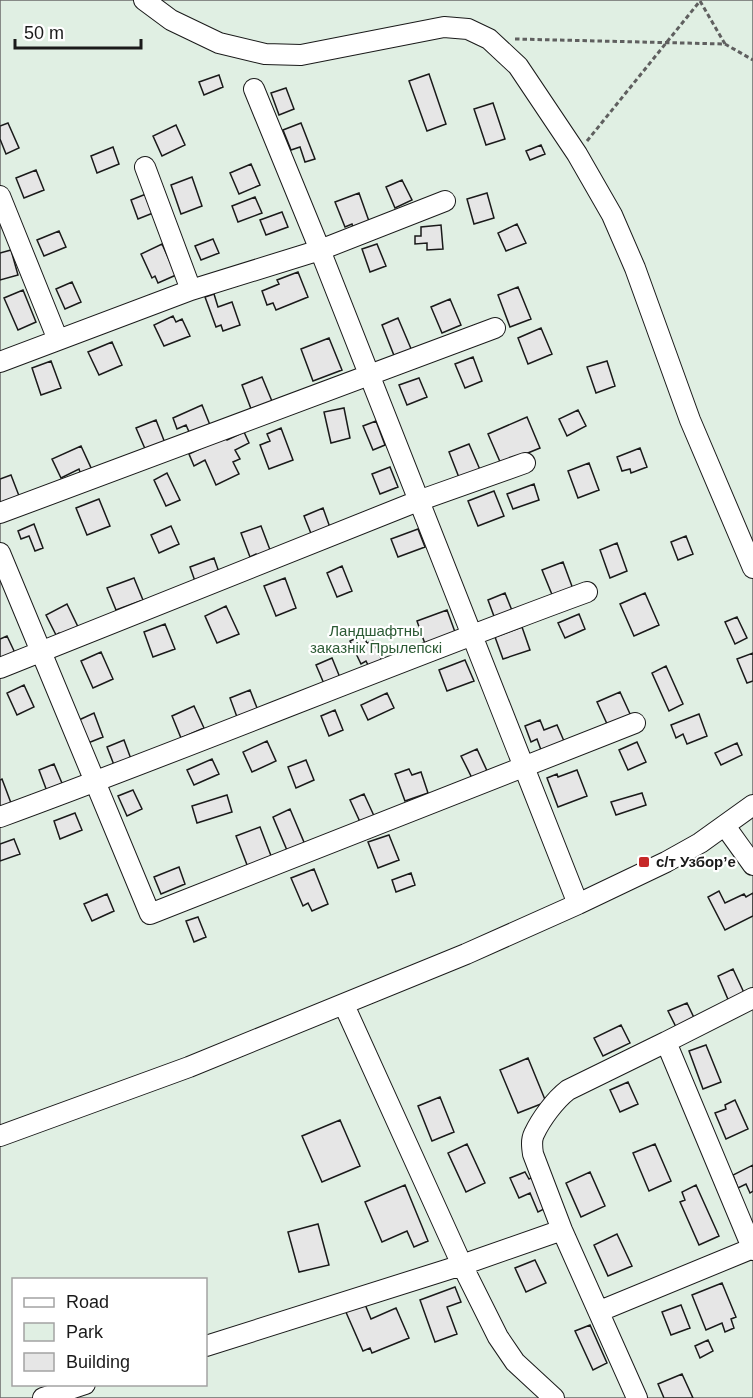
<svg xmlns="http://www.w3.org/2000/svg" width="753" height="1398" viewBox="0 0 753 1398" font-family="Arial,sans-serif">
<rect width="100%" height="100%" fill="#fff"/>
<path fill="#e0efe3" stroke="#6a6a6a" stroke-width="1.5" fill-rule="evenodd" d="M0,0H753V1398H0ZM14,1280H206V1384H14Z"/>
<path fill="#e6e6e6" stroke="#1a1a1a" stroke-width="1.5" d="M429,74L446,124L427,131L409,81Z
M219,75L223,87L204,95L199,82Z
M286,88L294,109L279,115L271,93Z
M493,103L505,139L486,145L474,109Z
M8,123L19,148L6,154L0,139V126Z
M301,123L315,159L305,162L300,147L291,150L283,130Z
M176,125L185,145L162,156L153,136Z
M541,145L545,154L530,160L526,151Z
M113,147L119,164L97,173L91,156Z
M251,164L260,185L239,194L230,173Z
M36,170L44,190L24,198L16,178Z
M192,177L202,206L181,214L171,185Z
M402,180L412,200L395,208L386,187Z
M151,192L158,211L138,219L131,200Z
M359,193L370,224L354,230L352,224L345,227L335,202Z
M487,193L494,218L474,224L467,199Z
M255,197L262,213L238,222L232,206Z
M282,212L288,227L266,235L260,220Z
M517,224L526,243L506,251L498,233Z
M441,225L443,249L427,250V243L415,244V236H421V227Z
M59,231L66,247L44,256L37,240Z
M213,239L219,253L201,260L195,246Z
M162,244L176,275L158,283L155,276L152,278L141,254Z
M377,244L386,266L370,272L362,249Z
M11,250L18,275L0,280V253Z
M298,272L308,297L276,310L273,303L267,305L262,291L279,284L277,280Z
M72,282L81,302L65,309L56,289Z
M518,287L531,319L510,327L498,295Z
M23,290L36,322L18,330L4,298Z
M214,294L218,307L232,302L240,325L223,331L221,325L216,327L205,297Z
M450,299L461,325L442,333L431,307Z
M173,316L176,322L182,319L190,336L164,346L154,325Z
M398,318L412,351L395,358L382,325Z
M541,328L552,354L528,364L518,338Z
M329,338L342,370L313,381L301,349Z
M112,342L122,365L99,375L88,352Z
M473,357L482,381L465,388L455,364Z
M51,361L61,388L41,395L32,368Z
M607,361L615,386L596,393L587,367Z
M262,377L274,406L253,414L242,385Z
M419,378L427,397L407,405L399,385Z
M202,405L210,425L190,434L186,425L177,429L173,418Z
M344,408L350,438L331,443L324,412Z
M578,410L586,426L567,436L559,419Z
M527,417L540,448L501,464L488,434Z
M156,420L165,443L146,451L136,428Z
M376,421L385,445L373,450L363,426Z
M281,428L293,460L269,469L260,445L270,441L267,434Z
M244,432L249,443L235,450L240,459L233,462L239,474L216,485L205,460L194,466L189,454L225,437L227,440Z
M469,444L481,472L460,480L449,452Z
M81,446L92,470L81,475L79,469L61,478L52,459Z
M640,448L647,467L631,473L630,469L622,471L617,457Z
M589,463L599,490L578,498L568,471Z
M390,467L398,487L380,494L372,474Z
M167,473L180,500L166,506L154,480Z
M11,475L21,501L0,509V479Z
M534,484L539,500L513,509L507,494Z
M494,491L504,516L478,526L468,501Z
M99,499L110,526L87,535L76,508Z
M323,508L332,533L314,541L304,516Z
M34,524L43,548L35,551L29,536L21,539L18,531Z
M171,526L179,544L159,553L151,535Z
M261,526L272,555L259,560L256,554L250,557L241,533Z
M418,529L425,547L398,557L391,539Z
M686,536L693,554L678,560L671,542Z
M617,543L627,571L610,578L600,550Z
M214,558L220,575L196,584L190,567Z
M563,562L573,589L553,597L542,570Z
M342,566L352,591L337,597L327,573Z
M134,578L143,600L116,610L107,588Z
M285,578L296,608L276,616L264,586Z
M505,593L513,613L495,619L488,600Z
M645,593L659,625L634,636L620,604Z
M67,604L80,631L63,640L59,633L56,635L46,615Z
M226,606L239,634L217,643L205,616Z
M447,610L455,632L425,644L417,621Z
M579,614L585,629L565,638L558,623Z
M737,617L747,638L735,644L725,622Z
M165,624L175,649L153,657L144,632Z
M522,627L530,650L503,659L495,637Z
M363,635L367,643L373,641L383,663L370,669L366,661L361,664L350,641Z
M7,636L16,655L0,662V639Z
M101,652L113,679L93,688L81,661Z
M753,653V681L747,683L737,659Z
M332,658L341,680L325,686L316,665Z
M465,660L474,681L447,691L439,670Z
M666,666L683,704L669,711L652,673Z
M24,685L34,707L17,715L7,693Z
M250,690L259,713L237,717L230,698Z
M620,692L631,716L608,726L597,702Z
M387,693L394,708L368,720L361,705Z
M194,706L204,728L181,738L172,716Z
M335,710L343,730L329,736L321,716Z
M94,713L103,737L88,743L79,720Z
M699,714L707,736L687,744L683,734L676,738L671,725Z
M540,720L544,730L557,725L564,741L541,750L537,739L531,742L525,726Z
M124,740L131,759L114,765L107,747Z
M267,741L276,761L252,772L243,752Z
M637,742L646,762L628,770L619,750Z
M737,743L742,755L721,765L715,753Z
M477,749L488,773L473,780L461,756Z
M212,759L219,774L194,785L187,770Z
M306,760L314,780L296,788L288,767Z
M54,764L64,788L48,794L39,770Z
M409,769L412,775L421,772L428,793L405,801L395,774Z
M577,770L587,796L558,807L547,778L557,774L558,777Z
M2,779L11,803L0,807V780Z
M133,790L142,809L127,816L118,796Z
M642,793L646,805L616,815L611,802Z
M364,794L375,818L361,824L350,800Z
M227,795L232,812L197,823L192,806Z
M290,809L306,847L289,855L273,817Z
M75,813L82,830L60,839L54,821Z
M260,827L273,861L249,870L236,836Z
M389,835L399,860L378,868L368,842Z
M14,839L20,854L0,861V844Z
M179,867L185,884L161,894L154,877Z
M314,869L328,904L312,911L308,903L303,906L291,878Z
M411,873L415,885L396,892L392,880Z
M719,891L725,903L744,894L746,897L753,893V916L725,930L708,897Z
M107,894L114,911L92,921L84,904Z
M198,917L206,937L194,942L186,921Z
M733,969L746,997L730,1004L718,976Z
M687,1003L697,1024L679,1033L668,1011Z
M621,1025L630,1043L603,1056L594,1038Z
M706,1045L721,1082L703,1089L689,1051Z
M528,1058L546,1102L518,1113L500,1070Z
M628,1082L638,1104L620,1112L610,1090Z
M440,1097L454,1132L432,1141L418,1106Z
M735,1100L748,1129L726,1139L715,1113L726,1109L725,1105Z
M340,1120L360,1166L322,1182L302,1136Z
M467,1144L485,1183L466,1192L448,1153Z
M655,1144L671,1181L649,1191L633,1153Z
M753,1165V1191L750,1193L746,1184L738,1188L733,1175Z
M525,1172L529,1179L537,1175L550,1206L538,1212L530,1193L519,1198L510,1178Z
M590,1172L605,1206L581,1217L566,1183Z
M405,1185L428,1241L414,1247L407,1231L382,1242L365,1202Z
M696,1185L719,1236L699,1245L680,1202L685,1200L682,1192Z
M318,1224L329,1265L299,1272L288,1232Z
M617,1234L632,1266L608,1276L594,1245Z
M535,1260L546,1283L526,1292L515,1268Z
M722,1283L736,1317L731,1319L734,1328L725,1332L722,1323L706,1330L692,1295Z
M455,1287L461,1302L447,1307L457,1334L435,1342L420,1300Z
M364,1302L371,1319L396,1308L409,1338L372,1353L370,1348L363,1351L345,1310Z
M681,1305L690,1328L671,1335L662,1312Z
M590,1325L607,1363L593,1370L575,1331Z
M708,1340L713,1351L700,1358L695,1346Z
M682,1374L693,1398H664L658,1384Z"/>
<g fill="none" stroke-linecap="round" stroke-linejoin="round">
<g stroke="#1a1a1a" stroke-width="22">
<path id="minor" d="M144,0L171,20L219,43L265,54L301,55L444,27L468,29L489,39L518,66L577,154L612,215L635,268L690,420L753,568
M254,89L320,250L445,201
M145,167L191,290
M0,196L58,340
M0,362L191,290L320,250L578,904
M0,513L495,328
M0,553L150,914L635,723
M0,668L418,501L525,463
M0,817C197,745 390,664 587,592
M725,826L753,865
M344,1005L462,1265L498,1337L515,1362L554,1398
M666,1042L753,998
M0,1136L189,1067L466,954L578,904L666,862L700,843L753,805
M600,1311L753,1248
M206,1346L462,1265L562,1230
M43,1398L85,1384
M637,1398L562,1230L533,1154C532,1147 531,1140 534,1134C541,1119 555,1100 568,1090L666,1042L753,1250"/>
</g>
<path stroke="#5f5f5f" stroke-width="3" stroke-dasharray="4.5 3" stroke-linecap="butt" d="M515,39L725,44L753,60
M587,141L700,1L725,44"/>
<use href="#minor" stroke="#fff" stroke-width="20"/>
</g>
<rect fill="#c62828" stroke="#fff" stroke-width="2" x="638" y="856" width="12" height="12" rx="3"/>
<g text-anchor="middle" stroke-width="4.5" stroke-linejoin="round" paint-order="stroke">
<g font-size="15" fill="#2b5a34" stroke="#fff">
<text x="376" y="636">Ландшафтны<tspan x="376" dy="17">заказнік Прылепскі</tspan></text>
</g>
<g font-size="15" font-weight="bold" fill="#1a1a1a" stroke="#fff" text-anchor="start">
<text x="656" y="867">с/т Узборʼе</text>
</g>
</g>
<rect x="12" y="1278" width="195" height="108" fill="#ffffff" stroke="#a3a3a3" stroke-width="1.5"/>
<rect x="24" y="1298" width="30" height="9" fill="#ffffff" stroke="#a3a3a3" stroke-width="1.5"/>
<text x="66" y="1308" font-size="18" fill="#1a1a1a">Road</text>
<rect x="24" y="1323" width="30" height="18" fill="#e0efe3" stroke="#a3a3a3" stroke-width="1.5"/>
<text x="66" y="1338" font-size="18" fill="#1a1a1a">Park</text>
<rect x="24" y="1353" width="30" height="18" fill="#e6e6e6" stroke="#a3a3a3" stroke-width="1.5"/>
<text x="66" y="1368" font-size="18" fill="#1a1a1a">Building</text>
<path d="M15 39v9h126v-9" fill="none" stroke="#1a1a1a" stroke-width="3"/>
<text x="24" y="39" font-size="18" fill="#1a1a1a" stroke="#ffffff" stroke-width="4.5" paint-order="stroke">50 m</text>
</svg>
